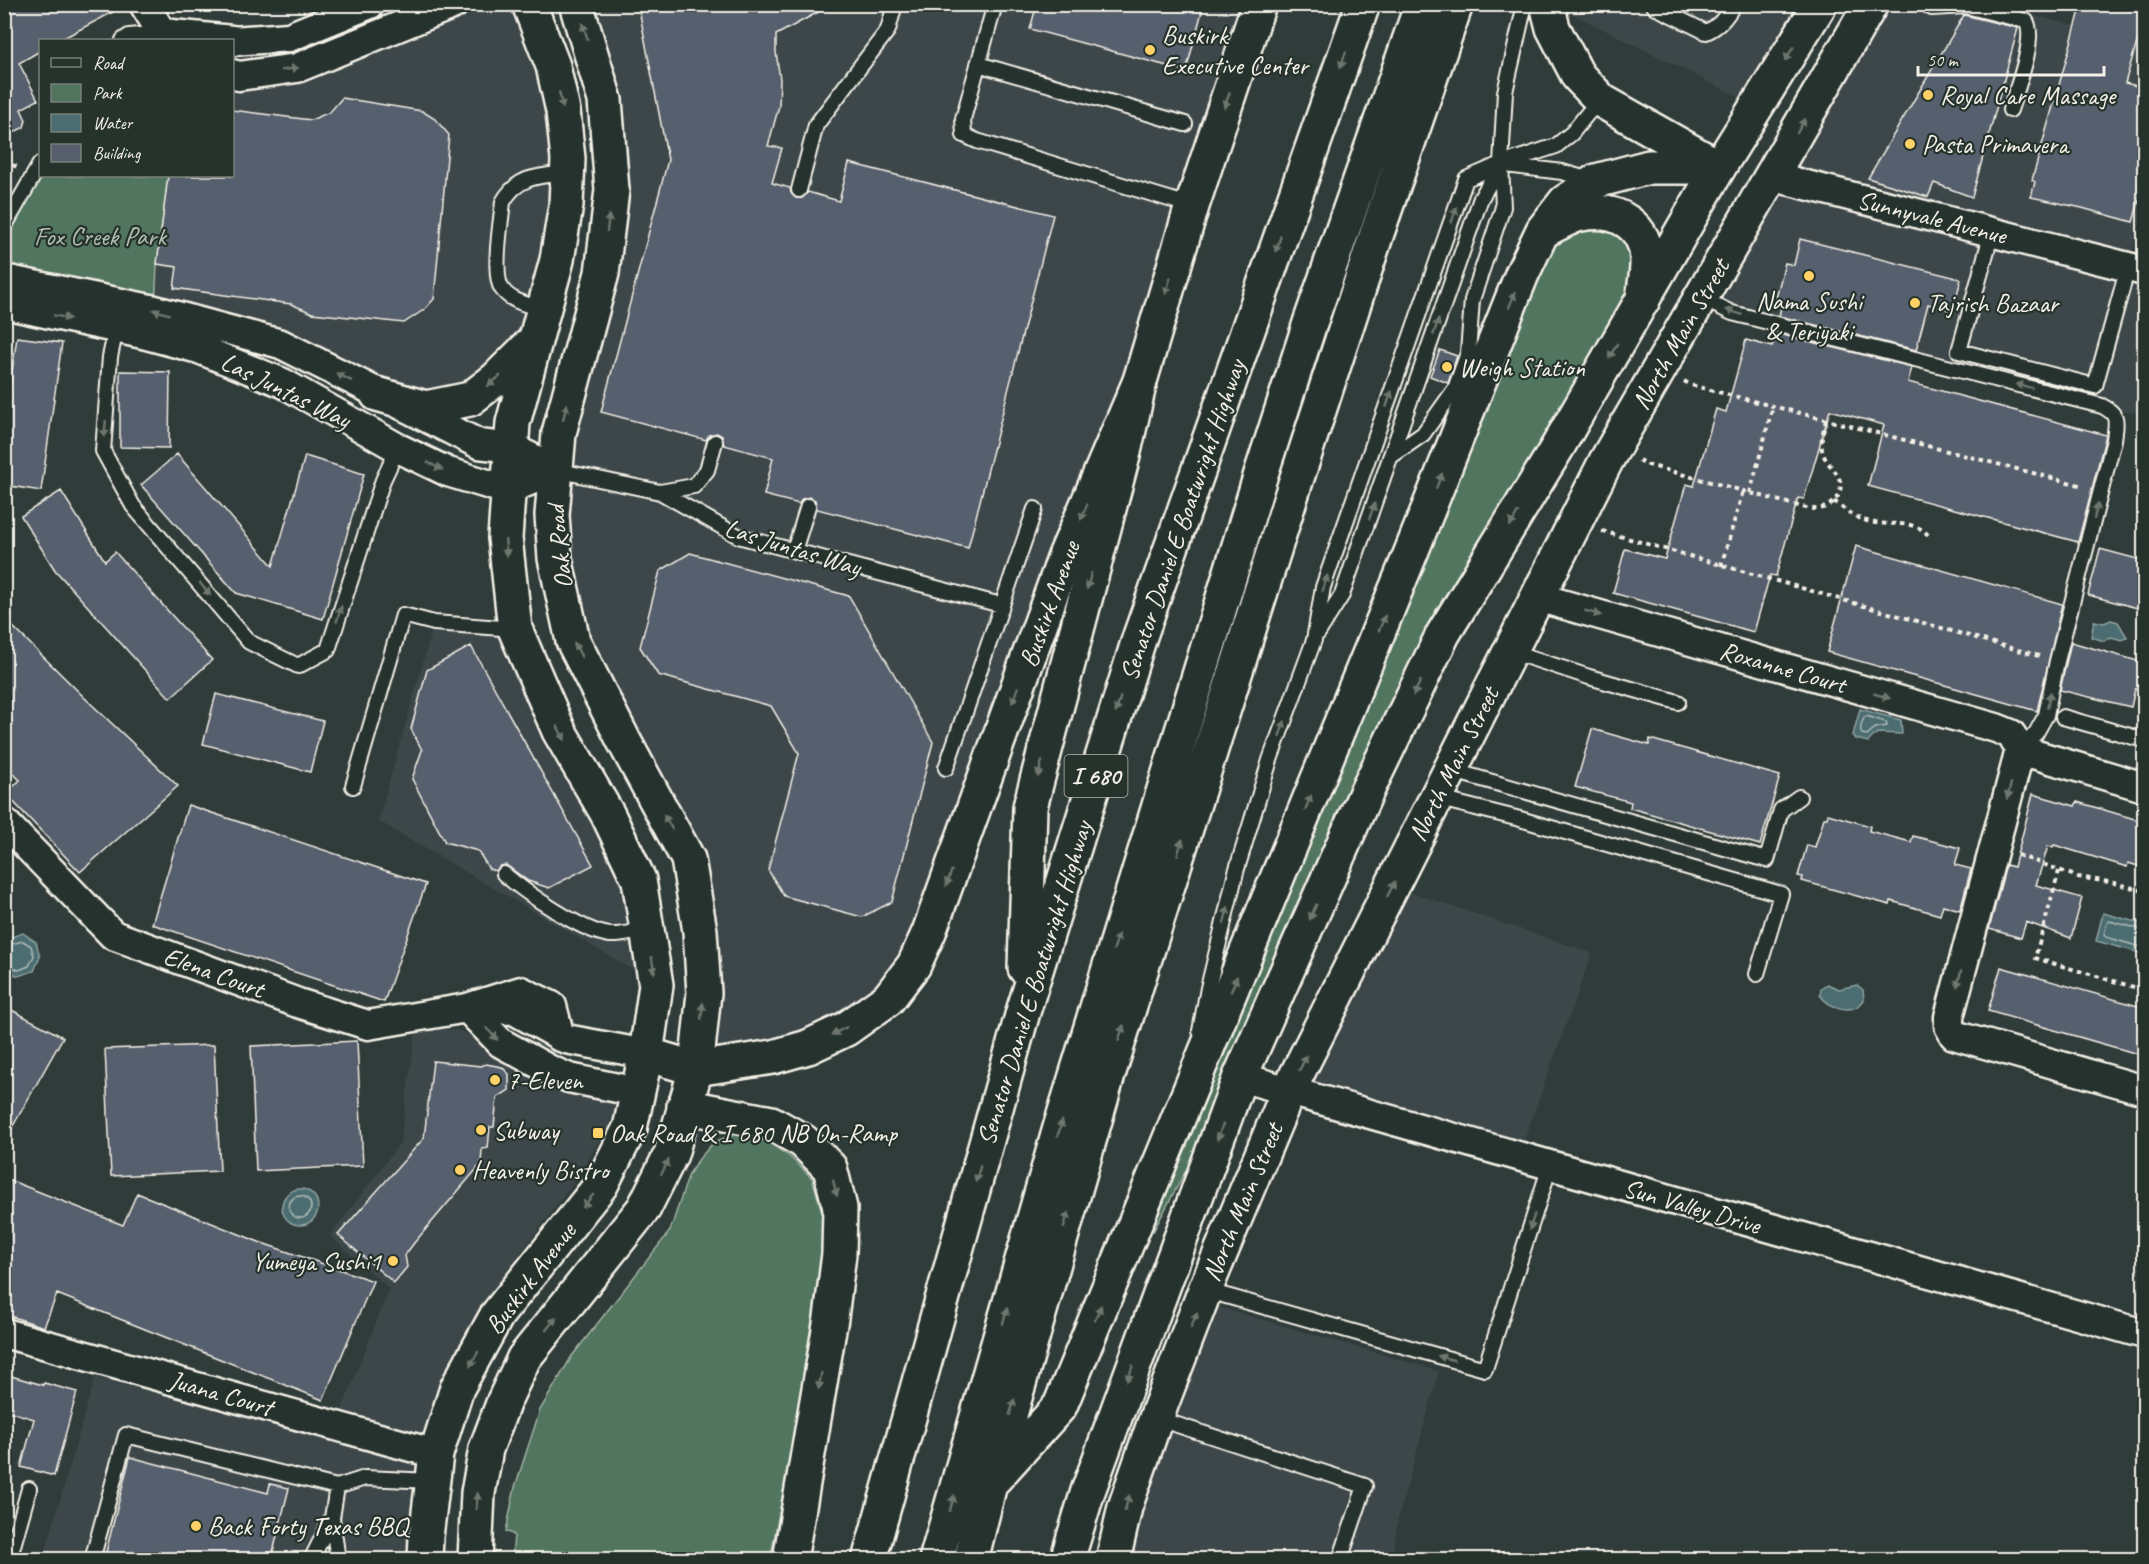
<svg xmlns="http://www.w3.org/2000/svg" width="2149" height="1564" viewBox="0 0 2149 1564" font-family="Caveat,sans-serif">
<rect width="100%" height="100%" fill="#303c3a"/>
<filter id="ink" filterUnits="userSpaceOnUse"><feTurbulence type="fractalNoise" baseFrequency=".0167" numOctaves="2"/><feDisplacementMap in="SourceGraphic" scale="12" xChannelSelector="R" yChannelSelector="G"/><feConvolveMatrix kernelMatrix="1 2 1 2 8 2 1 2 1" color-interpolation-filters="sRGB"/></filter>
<g filter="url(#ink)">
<path fill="#3c4649" d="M454,5H529L563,111L535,340L456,401L155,310L157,264L168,176H232L233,74Z
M576,5H1259L929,932L846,1029L696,1069L700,931L624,741L555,558L612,190Z
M1564,5H1820L1757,106L1565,10Z
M1871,5H1989L2144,42V208L2128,267L2144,271L2143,414L2102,406L1701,298Z
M434,623L502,635L595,820L626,894L637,972L378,821Z
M1392,886L1592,953L1518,1157L1288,1092Z
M438,1029L458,1030L618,1099L610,1122L578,1177L483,1303L441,1381L416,1452L413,1483L414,1537L412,1559L43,1560L95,1377L333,1440L336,1425L389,1289L330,1236L400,1143L416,1030Z
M1201,1302L1439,1371L1398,1519L1392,1559L1113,1560Z"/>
<path fill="#51745e" stroke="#a2b2a3" stroke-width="1.5" d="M40,176H168L157,264L155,310L5,279V227Z
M1603,212L1647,262L1443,634L1237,1075L1153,1232L1188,1096L1543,231Z
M735,1134L757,1135L790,1157L812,1178L823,1215L826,1253L819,1313L770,1559H512L514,1535L506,1531L515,1487L540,1410L572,1356L670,1231L689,1174L699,1159L714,1142Z"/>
<path fill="#4b6d71" stroke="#8fa2a1" stroke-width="1.5" d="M2111,620L2118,622L2127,637L2122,640L2111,637L2104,641L2091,637L2094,621L2104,623Z
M1860,709L1901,720L1902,734L1877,733L1868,742L1856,739L1853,735Z
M2103,913L2144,924V954L2096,941Z
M23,933L36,942L40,957L34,971L18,976L5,969V944L8,938Z
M1827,984L1839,989L1857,985L1863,990L1864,1000C1853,1016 1829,1008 1820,995L1821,988Z
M282 1207a18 18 0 1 1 36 0a18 18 0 1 1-36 0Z"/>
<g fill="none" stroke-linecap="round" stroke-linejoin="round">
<path stroke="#b0bcb8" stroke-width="1.5" d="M1866,716L1886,722L1887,726L1875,728L1867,735L1862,734C1859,730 1862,719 1866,716Z
M2144,930L2109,921L2107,923L2104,934L2106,937L2144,948
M4,946L23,941L31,946L34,956L29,966L19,970L4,964
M289 1207a11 11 0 1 1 22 0a11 11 0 1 1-22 0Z"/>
</g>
<path fill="#575f6d" stroke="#f4f1e8" stroke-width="1.5" d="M4,4H128L60,40H40V51L19,63L38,100L21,109L26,120L24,127L4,138Z
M638,4H833L776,35V52L780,79L779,106L768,146L782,148L772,183L790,188L791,193L796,198H802L808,192L839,201L849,163L1053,215L968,548L817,509L815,500L810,497L802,499L799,504L764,495L773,458L724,445L722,436L717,433L709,435L706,440L601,412L668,160Z
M1037,4H1204L1186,71L1030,29Z
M1997,4H2024L2022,11Z
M2082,4H2145V33L2140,32L2125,83L2141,87L2138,96L2145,98V180L2133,222L2082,208L2031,197L2035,182L2032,180Z
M1964,15L2018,28L1972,197L1934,183L1928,197L1868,178Z
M342,98L422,111L435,119L449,135L434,299L425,309L404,323L312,313L291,304L174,288L177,267L157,264L168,176H232V110L311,120L330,112Z
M1800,239L1961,279L1953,311L1928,304L1916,350L1779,316L1782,303L1775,302L1785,263L1794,265Z
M1775,333L1912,367L1908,382L2106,435L2078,542L1868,486L1884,425L1830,410L1804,499L1798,498L1776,576L1770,575L1754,632L1613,593L1625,549L1665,559L1686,484L1694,486L1716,409L1726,412L1746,340L1772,347Z
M17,337L62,343L41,491L4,485V427Z
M1440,350L1457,356L1448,383L1430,376Z
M120,371L170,372L169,448L120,447Z
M177,454L273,566L305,456L364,474L323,619L236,593L141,485Z
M61,491L105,561L115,552L212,660L170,698L55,570L21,516Z
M1856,546L2062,604L2037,711L1827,652Z
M2100,549L2145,561V610L2088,595Z
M690,553L849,596L933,742L892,902L862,917L784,896L768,870L799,753L771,706L658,675L640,647L660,571Z
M4,618L87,700L178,786L80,872L6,794L20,780L4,765Z
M2071,642L2145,663V691L2135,689L2131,707L2060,690Z
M471,646L593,865L549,888L528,881L506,865L500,866L496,871L489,869L478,851L445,842L412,779L422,750L411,729L427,670Z
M216,694L323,721L310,772L203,744Z
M1592,729L1649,745L1650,739L1780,776L1760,845L1630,808L1631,802L1575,787Z
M2033,794L2075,806L2077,802L2145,822V868L2128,863L2127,867L2054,845L2053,847L2048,846L2036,885L2082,898L2071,938L2026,922L2021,938L1989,929L2006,865L2014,867Z
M188,805L426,884L384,1002L152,924Z
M1828,814L1870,826L1869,831L1911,842L1913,836L1960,848L1955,865L1971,869L1960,910L1943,905L1940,915L1891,901L1890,905L1802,881L1803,877L1798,876L1807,845L1815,847L1824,818H1827Z
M2001,967L2145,1008V1056L1988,1011Z
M4,1006L63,1037L4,1142Z
M357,1041L363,1166L256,1171L251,1046Z
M214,1045L220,1171L111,1176L105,1049Z
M433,1061L481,1066L486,1064L502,1067L509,1074V1090L497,1098L494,1127H490L488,1148L482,1149L481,1164L414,1243L405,1255L407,1267L394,1283L338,1235L424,1138Z
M4,1178L123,1225L137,1193L259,1242L373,1281L323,1400L57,1294L44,1327L4,1314Z
M4,1374L43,1385L44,1383L77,1392L54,1476L21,1467L34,1419L4,1410Z
M130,1457L268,1493L270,1484L289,1488L271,1560H104Z"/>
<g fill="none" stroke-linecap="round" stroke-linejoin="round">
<g stroke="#f4f1e8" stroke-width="18">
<path id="service" d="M995,4L963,119L964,135L977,141L1192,206
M1653,4L1655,7L1706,32C1719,27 1727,16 1734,4
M1926,4L1932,8L1966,6L2026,21C2037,38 2016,91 2010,110
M123,40L129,36L162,33
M978,64L1185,124
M1506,165L1562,172L1590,180
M799,190L816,125L888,30L895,4
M4,227L40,164
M1992,232L1959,351L2095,386L2128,267
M1701,298L1732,313L2102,406C2120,415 2116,422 2114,440L2057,661L2046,715L2036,733L2020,750
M543,309C529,305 511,302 502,289C492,275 501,221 503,202C518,175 540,176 568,173
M116,329L110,357L103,451L133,506L249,642L298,666L328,650L383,480L398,448
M1390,457L1423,434L1455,389L1468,353L1472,300L1503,207L1501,164L1505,92L1525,4
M556,470L660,492L738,536L1001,605
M660,492L694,486L707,470L715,442
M794,551L808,506
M1318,633L1342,595L1481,198L1501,164
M1510,651L1589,677L1678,702
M2063,717L2144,740
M946,768L1035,509
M1450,770L1767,860L1781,810L1799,797
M353,786L403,615L434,623L515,629
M1436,798L1520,819L1781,894L1757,974
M504,874C525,892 582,932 610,935C621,936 636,931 647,930
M1200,1031L1208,988L1236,872L1270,760L1314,640L1323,587L1466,179L1501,164L1556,146L1572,133L1588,113L1602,101
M1205,1290L1485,1369L1550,1166
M1156,1418L1365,1486L1340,1560
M332,1518L338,1560
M9,1560L29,1489
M92,1560L126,1435L337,1487L365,1478L432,1481
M311,1560L332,1518L337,1487"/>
</g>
<g stroke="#f4f1e8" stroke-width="33">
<path id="minor" d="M144,4L162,33L171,40
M162,33L232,40
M232,41L289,37L370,4
M232,74L239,76L297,68L454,4
M1771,176L2144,271
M4,279L155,310L281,344L479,444L512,448L556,470
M4,304L143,334L199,349L283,383L398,448L448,472L507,490L556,470
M1537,597L1996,728L2011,734L2020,750L1949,1017V1026L1954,1035L2144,1090
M2020,750L2144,787
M4,822L113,935L298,1003L368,1025L467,1008L521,991L552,1006L560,1037
M1240,1077L2144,1334
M637,1092L569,1078L550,1070L501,1043L467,1008L514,1010L566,1039L646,1054
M4,1333L436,1454"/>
</g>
<g stroke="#f4f1e8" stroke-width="38">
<path id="tertiary" d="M646,1054L696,1069L773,1057L808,1047L846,1029L888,999L914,965L929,932L1065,556L1140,381L1192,206L1259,4"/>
</g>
<g stroke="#f4f1e8" stroke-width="38">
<path id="secondary" d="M377,394L426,408L470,399L496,379L534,341
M425,1560L426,1537L436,1454L457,1388L497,1315L601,1185L630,1128L646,1054L656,985L639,880L608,815L559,731L515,629L505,538L513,423L557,260L566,205L568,159L563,111L553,66L529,4
M475,1560L478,1493L486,1449L504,1401L524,1358L644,1208L671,1154L696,1069L704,993L700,931L688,859L624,741L573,641L555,558L552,515L559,433L602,273L612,190L605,100L576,4
M1067,1560L1088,1491L1240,1077L1365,795L1443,634L1557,448L1719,167L1820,4
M1113,1560L1125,1507L1156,1418L1205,1290L1288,1092L1606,461L1871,4"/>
</g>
<g stroke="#f4f1e8" stroke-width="38">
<path id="motorway" d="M1547,4L1553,28L1578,76L1602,101L1715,165
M1547,229C1558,224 1570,216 1581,214C1616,207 1648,225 1647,264C1647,276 1644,288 1643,300
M1025,968L1030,807L1123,456L1140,381
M684,1106L771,1123L803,1141L830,1168L840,1208L839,1254L831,1318L790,1560
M995,1478L1060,1406L1410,555L1522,274L1543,230L1565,202L1596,181L1649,167H1719
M869,1560L1023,1012L1140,636L1363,4
M936,1560L1060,1128L1261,474L1310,323L1422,4
M971,1560L990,1484L1108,1075L1295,484L1377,233L1456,4"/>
</g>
<path stroke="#f4f1e8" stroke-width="4" stroke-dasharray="4.5 4.5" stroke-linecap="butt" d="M4,162L18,167
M1684,381L1691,385L2083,486
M1639,460L1648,465L1802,507C1806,508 1812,509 1816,509C1830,509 1844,495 1840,481C1837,470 1826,464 1823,453C1819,443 1824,430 1826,420
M1750,493L1773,406
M1834,501C1845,510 1856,519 1871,522C1890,527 1913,518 1928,535
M1602,531L2039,656
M1721,566L1743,491
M2018,855L2078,877L2115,883L2144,891
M2059,871L2035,958L2144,990"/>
<use href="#service" stroke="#26332d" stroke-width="14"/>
<use href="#minor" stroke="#26332d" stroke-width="28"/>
<use href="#tertiary" stroke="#26332d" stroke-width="33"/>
<use href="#secondary" stroke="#26332d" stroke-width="33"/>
<use href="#motorway" stroke="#26332d" stroke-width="33"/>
</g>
<defs><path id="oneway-solid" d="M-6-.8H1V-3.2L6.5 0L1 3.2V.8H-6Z" transform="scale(1.5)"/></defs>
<g fill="#6e766e">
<use href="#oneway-solid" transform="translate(585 31) rotate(-108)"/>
<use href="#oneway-solid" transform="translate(1789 54) rotate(122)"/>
<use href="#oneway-solid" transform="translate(1343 60) rotate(109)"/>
<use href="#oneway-solid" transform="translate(290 69) rotate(-9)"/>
<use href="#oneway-solid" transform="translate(561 100) rotate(77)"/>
<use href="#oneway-solid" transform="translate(1227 100) rotate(109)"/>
<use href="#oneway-solid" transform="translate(1801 126) rotate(-60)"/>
<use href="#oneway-solid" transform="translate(1454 215) rotate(-71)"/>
<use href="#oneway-solid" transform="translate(608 223) rotate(-83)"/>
<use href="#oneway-solid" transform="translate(1278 244) rotate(109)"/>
<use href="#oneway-solid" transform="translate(1168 286) rotate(107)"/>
<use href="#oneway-solid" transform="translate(1512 300) rotate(-68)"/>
<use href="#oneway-solid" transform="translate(161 312) rotate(-165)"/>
<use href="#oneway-solid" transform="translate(1734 312) rotate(-162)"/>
<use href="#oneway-solid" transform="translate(62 317) rotate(12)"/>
<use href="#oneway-solid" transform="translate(1436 327) rotate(-71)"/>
<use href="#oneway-solid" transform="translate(1613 351) rotate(120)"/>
<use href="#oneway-solid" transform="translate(344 377) rotate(-153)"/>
<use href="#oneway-solid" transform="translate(494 381) rotate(140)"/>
<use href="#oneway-solid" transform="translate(2024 386) rotate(-166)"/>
<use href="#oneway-solid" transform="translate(1389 399) rotate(-71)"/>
<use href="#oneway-solid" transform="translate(565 412) rotate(-75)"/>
<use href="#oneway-solid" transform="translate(105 429) rotate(95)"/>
<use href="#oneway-solid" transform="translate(435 466) rotate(26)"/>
<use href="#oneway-solid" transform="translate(1439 481) rotate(-68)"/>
<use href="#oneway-solid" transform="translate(1372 511) rotate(-71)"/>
<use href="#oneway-solid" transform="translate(2096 511) rotate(-76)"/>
<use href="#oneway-solid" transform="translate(1084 512) rotate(113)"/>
<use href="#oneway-solid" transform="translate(1514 519) rotate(121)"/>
<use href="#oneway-solid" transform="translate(506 548) rotate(84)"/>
<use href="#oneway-solid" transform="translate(1089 581) rotate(105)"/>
<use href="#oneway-solid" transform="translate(1325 583) rotate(-73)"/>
<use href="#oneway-solid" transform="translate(205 589) rotate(50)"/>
<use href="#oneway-solid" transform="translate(1593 613) rotate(16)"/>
<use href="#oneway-solid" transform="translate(339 614) rotate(-72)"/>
<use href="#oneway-solid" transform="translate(1382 623) rotate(-68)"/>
<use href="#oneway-solid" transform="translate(578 650) rotate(-117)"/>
<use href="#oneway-solid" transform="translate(1417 688) rotate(116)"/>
<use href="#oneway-solid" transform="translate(1015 695) rotate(110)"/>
<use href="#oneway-solid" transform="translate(1882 696) rotate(16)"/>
<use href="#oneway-solid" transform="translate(2049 700) rotate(-78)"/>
<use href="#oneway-solid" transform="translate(1118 705) rotate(107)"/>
<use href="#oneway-solid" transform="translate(1282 729) rotate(-70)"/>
<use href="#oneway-solid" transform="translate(561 733) rotate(62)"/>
<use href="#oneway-solid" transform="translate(1040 769) rotate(105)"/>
<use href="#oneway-solid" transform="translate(2009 791) rotate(105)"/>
<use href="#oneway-solid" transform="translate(1308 803) rotate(-68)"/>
<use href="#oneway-solid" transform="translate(668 822) rotate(-119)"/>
<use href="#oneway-solid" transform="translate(1180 847) rotate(-72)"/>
<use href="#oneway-solid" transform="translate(949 878) rotate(110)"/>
<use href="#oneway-solid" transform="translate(1391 889) rotate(-63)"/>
<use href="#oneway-solid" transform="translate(1313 912) rotate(114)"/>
<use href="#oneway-solid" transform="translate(1226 915) rotate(-76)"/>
<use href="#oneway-solid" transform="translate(1116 942) rotate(-73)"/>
<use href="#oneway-solid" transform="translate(653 965) rotate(81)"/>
<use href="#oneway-solid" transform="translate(1959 979) rotate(105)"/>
<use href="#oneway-solid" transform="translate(1234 984) rotate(-68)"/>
<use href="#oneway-solid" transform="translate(702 1011) rotate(-84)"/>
<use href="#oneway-solid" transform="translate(839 1031) rotate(153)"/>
<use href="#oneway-solid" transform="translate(1121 1033) rotate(-72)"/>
<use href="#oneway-solid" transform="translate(492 1034) rotate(46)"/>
<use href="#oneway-solid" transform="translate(1303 1063) rotate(-63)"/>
<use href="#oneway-solid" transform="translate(1060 1128) rotate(-73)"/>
<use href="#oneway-solid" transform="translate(1220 1132) rotate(110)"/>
<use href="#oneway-solid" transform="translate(665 1167) rotate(-64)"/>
<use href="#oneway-solid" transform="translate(978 1174) rotate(106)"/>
<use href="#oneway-solid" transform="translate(835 1188) rotate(76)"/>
<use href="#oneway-solid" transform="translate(588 1201) rotate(129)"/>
<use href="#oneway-solid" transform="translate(1066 1220) rotate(-74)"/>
<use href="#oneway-solid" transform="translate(1532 1222) rotate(108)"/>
<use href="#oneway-solid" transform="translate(1098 1313) rotate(-67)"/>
<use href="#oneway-solid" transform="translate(1005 1316) rotate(-74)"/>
<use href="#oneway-solid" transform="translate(1194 1320) rotate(-69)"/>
<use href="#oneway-solid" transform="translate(551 1324) rotate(-51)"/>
<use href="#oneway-solid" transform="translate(1446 1358) rotate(-164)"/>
<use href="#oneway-solid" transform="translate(474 1359) rotate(119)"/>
<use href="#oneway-solid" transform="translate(1130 1373) rotate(110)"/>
<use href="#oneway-solid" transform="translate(820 1381) rotate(100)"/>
<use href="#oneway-solid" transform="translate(1012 1407) rotate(-74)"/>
<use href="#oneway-solid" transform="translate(477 1501) rotate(-86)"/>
<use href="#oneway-solid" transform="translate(952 1503) rotate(-74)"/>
<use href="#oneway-solid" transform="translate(1127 1503) rotate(-73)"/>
</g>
</g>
<g fill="#ffd166" stroke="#26332d" stroke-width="2">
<circle cx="1150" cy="50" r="6"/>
<circle cx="1928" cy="95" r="6"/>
<circle cx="1910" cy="144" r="6"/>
<circle cx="1809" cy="276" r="6"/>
<circle cx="1915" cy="303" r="6"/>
<circle cx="1447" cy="367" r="6"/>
<circle cx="495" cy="1080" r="6"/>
<circle cx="481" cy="1130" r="6"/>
<rect x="592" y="1127" width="12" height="12" rx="3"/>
<circle cx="460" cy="1170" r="6"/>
<circle cx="393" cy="1261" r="6"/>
<circle cx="196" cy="1526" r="6"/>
</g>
<g text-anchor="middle" stroke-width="4.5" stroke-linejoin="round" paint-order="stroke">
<rect fill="#26332d" stroke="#b6b8b0" stroke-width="1.5" x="1064.5" y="755" width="63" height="42" rx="4.5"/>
<g font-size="24" font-weight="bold" fill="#f4f1e8">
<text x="1096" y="784">I 680</text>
</g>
<g font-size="26" fill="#f4f1e8" stroke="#26332d" text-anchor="start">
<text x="1162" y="44">Buskirk<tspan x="1162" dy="30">Executive Center</tspan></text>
<text x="1940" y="104">Royal Care Massage</text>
<text x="1922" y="153">Pasta Primavera</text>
<text x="1809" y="310" text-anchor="middle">Nama Sushi<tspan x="1809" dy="30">&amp; Teriyaki</tspan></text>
<text x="1927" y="312">Tajrish Bazaar</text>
<text x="1459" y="376">Weigh Station</text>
<text x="507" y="1089">7-Eleven</text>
<text x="493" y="1139">Subway</text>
<text x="610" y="1142">Oak Road &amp; I 680 NB On-Ramp</text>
<text x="472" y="1179">Heavenly Bistro</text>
<text x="381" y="1270" text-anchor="end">Yumeya Sushi1</text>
<text x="208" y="1535">Back Forty Texas BBQ</text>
</g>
<g font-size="26" fill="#f4f1e8" stroke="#26332d">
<text transform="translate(1932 217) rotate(14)" y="9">Sunnyvale Avenue</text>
<text transform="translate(1680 334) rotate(-60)" y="9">North Main Street</text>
<text transform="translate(286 390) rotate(26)" y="9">Las Juntas Way</text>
<text transform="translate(1182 520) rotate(-71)" y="9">Senator Daniel E Boatwright Highway</text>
<text transform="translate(559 547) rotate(-96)" y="9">Oak Road</text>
<text transform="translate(793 547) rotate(17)" y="9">Las Juntas Way</text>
<text transform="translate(1049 604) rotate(-70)" y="9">Buskirk Avenue</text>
<text transform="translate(1783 667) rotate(16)" y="9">Roxanne Court</text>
<text transform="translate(1453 764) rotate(-63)" y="9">North Main Street</text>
<text transform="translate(214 972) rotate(20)" y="9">Elena Court</text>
<text transform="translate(1034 983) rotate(-73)" y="9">Senator Daniel E Boatwright Highway</text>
<text transform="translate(1242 1202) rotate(-67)" y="9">North Main Street</text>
<text transform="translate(1692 1206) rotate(16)" y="9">Sun Valley Drive</text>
<text transform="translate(530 1278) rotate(-53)" y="9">Buskirk Avenue</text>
<text transform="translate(221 1393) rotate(16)" y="9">Juana Court</text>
</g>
<g font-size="26" fill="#b3bfb1" stroke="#26332d">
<text x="100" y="245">Fox Creek Park</text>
</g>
</g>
<rect width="2149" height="1564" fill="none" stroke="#26332d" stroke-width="24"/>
<rect x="12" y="12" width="2125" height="1540" fill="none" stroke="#f4f1e8" stroke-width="2" filter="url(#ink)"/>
<rect x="39" y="39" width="195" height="138" fill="#26332d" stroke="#787f78" stroke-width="1.5"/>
<rect x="51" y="58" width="30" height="9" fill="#26332d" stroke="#787f78" stroke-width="1.5"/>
<text x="93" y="69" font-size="18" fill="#f4f1e8">Road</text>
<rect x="51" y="84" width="30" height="18" fill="#51745e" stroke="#787f78" stroke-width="1.5"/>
<text x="93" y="99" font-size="18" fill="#f4f1e8">Park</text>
<rect x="51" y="114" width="30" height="18" fill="#4b6d71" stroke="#787f78" stroke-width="1.5"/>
<text x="93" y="129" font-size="18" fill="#f4f1e8">Water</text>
<rect x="51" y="144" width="30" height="18" fill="#575f6d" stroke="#787f78" stroke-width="1.5"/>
<text x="93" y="159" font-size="18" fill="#f4f1e8">Building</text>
<path d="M1918 66v9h186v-9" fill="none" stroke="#f4f1e8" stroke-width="3"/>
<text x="1927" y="66" font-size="18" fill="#f4f1e8" stroke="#26332d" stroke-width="4.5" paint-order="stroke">50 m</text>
</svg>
